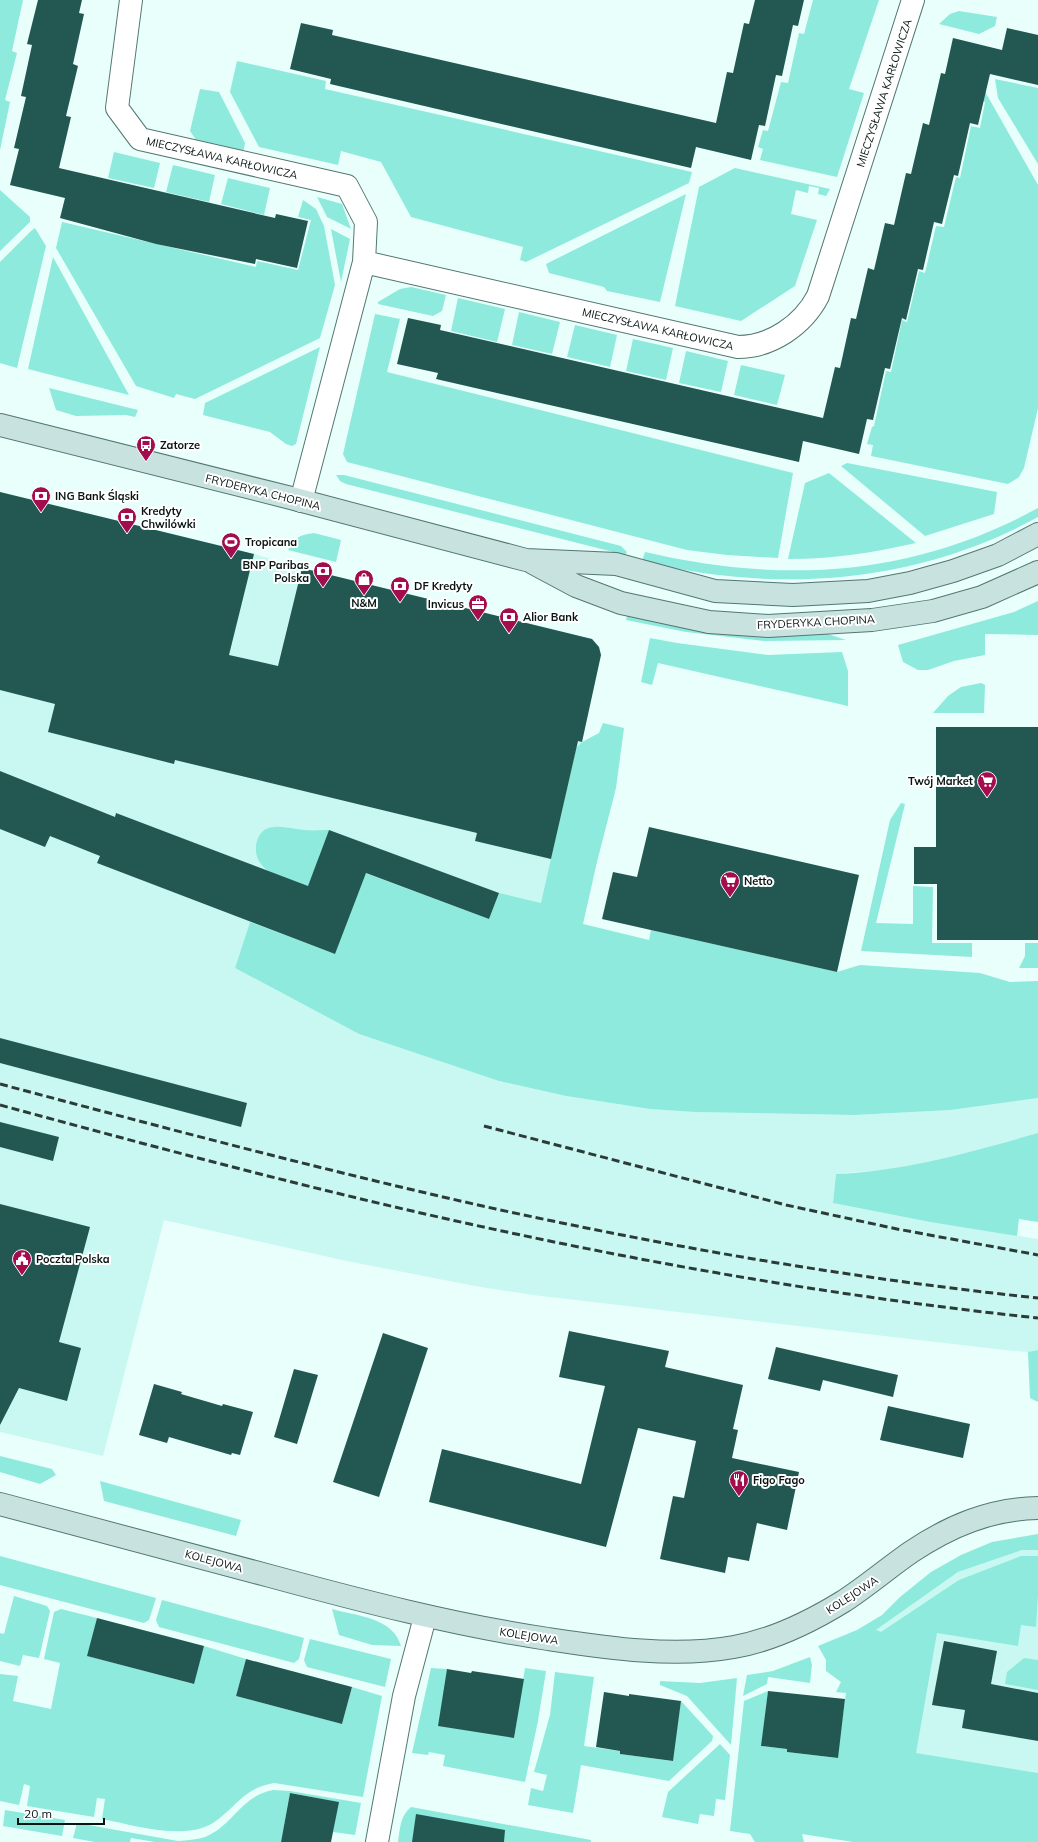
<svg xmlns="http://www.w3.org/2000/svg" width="1038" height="1842" viewBox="0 0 1038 1842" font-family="Mulish,sans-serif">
<rect width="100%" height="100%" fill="#e8fffb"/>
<path fill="#c8f8f1" d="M0,492L254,554L302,568L592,639L599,647L601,655L582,742L576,748L536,932L335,954L250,922L235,968L359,1034L499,1081L566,1096L650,1109L694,1112L855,1115L951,1110L1038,1098V1133L960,1155L913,1165L883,1170L836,1174L833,1203L930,1222L1038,1239V1350L1028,1352L1005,1350L533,1295L475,1286L342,1260L164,1220L103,1456L0,1432Z
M1022,1550H1038V1842H865L861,1641L958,1572Z"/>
<path fill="#8eeadd" d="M0,0H23L12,51L17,53L5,100L10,102L0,150Z
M813,0H879L849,89L864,93L837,177L760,160L763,149L758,147L763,130L768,131L781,82L788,83L799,33L804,34Z
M959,11L997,17L995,26L979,34L939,24L950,14Z
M237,61L326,81L325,89L692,172L689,183L526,262L520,260L523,247L411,217L381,162L341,151L338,165L259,147L230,92Z
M995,79L1038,88V164L998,98Z
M983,88L1038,185V408L1024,468L1019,477L1008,484L871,456L873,445L867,444L872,427L874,426L886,371L891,372L902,320L907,322L919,271L925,273L936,226L944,227L956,177L960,178L971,126L980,128L985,102L980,100Z
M200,89L219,92L245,143L243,154L198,143L190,131Z
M114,152L160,163L154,188L108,178Z
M173,165L215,175L209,202L166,192Z
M735,168L830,189L826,196L818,194L819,188L809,186L808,193L796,190L791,214L817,220L795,286L741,321L675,306L699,187Z
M228,178L270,188L264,215L221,204Z
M0,190L30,217V222L0,251Z
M686,194L660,302L607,291L604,287L549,273L546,264Z
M317,197L342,204L351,229L327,217Z
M303,200L316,209L324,226L335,285L320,338L195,399L176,394L174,398L136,386L56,248L62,222L256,267L257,261L298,270L311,220L298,217Z
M35,228L46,246L17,368L0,363V262L31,231Z
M331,229L350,239L341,282Z
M53,257L129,395L28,369Z
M411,287L446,295L442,311L433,316L378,304V302L400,289Z
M458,298L505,309L497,342L451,331Z
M519,312L560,322L552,354L512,345Z
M375,314L400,319L387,372L793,473L778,558L727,555L687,550L347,462L343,454Z
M575,325L617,335L610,367L567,357Z
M633,339L673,348L666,380L626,371Z
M320,347L296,444L292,446L286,444L270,432L203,415L205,403Z
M686,351L728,361L721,392L679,383Z
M741,365L785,375L777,405L734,395Z
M49,388L138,410L135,417L126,415L76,416L56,410Z
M847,463L997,492L994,514L925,536L841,466Z
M829,473L916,543C871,553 834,559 788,559L805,483Z
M336,475H344L621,546L627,552L625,555L346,484L340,481Z
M1038,508V517C916,584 776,594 642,561L645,552C782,584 912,577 1038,508Z
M314,533L341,540L336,562L288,550C296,537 299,535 314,533Z
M1038,601V635L985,634V655L954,661L928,670H918L903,662L898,645L1014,612Z
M628,612L819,631L846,640L765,641L686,632L626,620Z
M650,638L677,643L768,655L842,652L848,671V706L658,663L652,685L641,682Z
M981,683L985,685L984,713H933L948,696L961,687Z
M603,723L624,728L616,788L597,862L583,924L649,940L651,930L837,972L860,965L980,973L1010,982L1038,981V1098L951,1110L855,1115L694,1112L650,1109L566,1096L499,1081L359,1034L235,968L250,922L335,954L269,872C260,864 255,858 256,846C260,818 286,828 304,830C312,831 321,830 329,830L319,856L489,919L499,893L541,903L576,748L582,742L599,733Z
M901,803L905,804L876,923L913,924V886L933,887L932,943H972V957L861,951L890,820Z
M1025,943H1038V968H1019L1025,956Z
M1038,1133V1222L1019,1219L1017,1236L930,1222L833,1203L836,1174C906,1171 971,1152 1038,1133Z
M1038,1350V1402L1030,1398L1028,1352Z
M0,1456L52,1469L56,1475L40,1484L0,1472Z
M100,1481L241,1520L236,1536L104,1501Z
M1038,1534V1550H1022L958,1572L876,1630L881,1632L959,1580L1021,1556H1038V1595L1036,1627L1021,1625L1018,1646L937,1633L916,1753L1038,1773V1842H853L802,1834L804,1842H755L750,1834L730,1831L744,1701L768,1691L762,1746L787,1749V1752L837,1758L846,1693L836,1692L841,1682L826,1671V1660L818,1646L857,1630L882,1615L900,1597L931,1572L961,1555L992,1542Z
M0,1556L156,1598L149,1620L144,1623L0,1585Z
M14,1596L47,1606L50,1611L39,1658L23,1655L20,1666L0,1661V1633L4,1634Z
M162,1600L304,1638L299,1659L294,1663L159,1627L156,1620Z
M61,1609L97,1618L88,1656L193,1684L204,1646L246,1659L236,1696L342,1724L352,1687L382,1696L363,1797L274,1783C243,1788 236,1808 213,1823C184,1841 134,1825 102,1819L105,1799L97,1798L94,1817L27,1806L30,1786L24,1784L19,1805L0,1801V1674L18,1676L13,1701L51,1709L60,1663L44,1659L54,1612Z
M332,1609C356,1616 393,1617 401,1646L372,1645L339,1635Z
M310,1639L391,1659L385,1687L307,1667L304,1660Z
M810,1657L812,1665L810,1683L768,1677L767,1684L743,1696L747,1675L773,1671Z
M1024,1658L1038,1660V1690L1005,1684L1007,1672Z
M431,1668L447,1669L514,1738L525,1668L546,1671L538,1721L525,1782L443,1766L445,1755L429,1752L428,1755L412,1753Z
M555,1672L594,1677L584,1746L620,1751V1754L672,1761L681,1701L713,1736L712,1741L669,1781L581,1765L573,1813L528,1805L531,1788L543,1791L547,1775L534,1772L550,1715Z
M737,1678L731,1745L687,1696L660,1685V1681L700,1683Z
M720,1744L730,1755L725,1800L716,1799L714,1816L700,1814L698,1824L662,1817L668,1792Z
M273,1790L290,1791L361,1803L355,1835L333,1832L338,1802L290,1793L281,1842H155L131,1838L130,1842H95L73,1838L77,1823L178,1841C187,1840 196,1840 205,1837C233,1826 241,1796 273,1790Z
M411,1807L591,1840V1842H398C400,1829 400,1816 411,1807Z
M5,1810L65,1820L62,1836L3,1826Z"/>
<path fill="#235852" d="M38,0H82L79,13L84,14L73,64L78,66L66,116L71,117L59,168L275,218L276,214L308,221L297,268L256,259L255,264L156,244L60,218L65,198L10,185L19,149L14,148L26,97L21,96L32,45L27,44Z
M755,0H804L798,26L793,25L782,76L776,75L765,126L759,125L751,160L696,147L691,168L330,84L331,79L290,69L301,23L333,30L332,35L716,123L727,72L733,73L744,23L749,24Z
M1007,28L1038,35V85L990,74L978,125L970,123L958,176L954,175L942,224L934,222L923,270L918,269L906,320L902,318L890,369L885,368L873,420L867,419L859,454L803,441L799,462L436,379L438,373L397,364L408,318L441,325L440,330L823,418L835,367L840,368L851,318L856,319L868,268L874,270L885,223L894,225L906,173L911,174L923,123L929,125L941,73L945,74L953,38L1002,50Z
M0,492L254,554L229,655L278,666L302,568L592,639L599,647L601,655L582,742L578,741L551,859L475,841L477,833L175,760L174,764L48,732L55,704L0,690Z
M936,727H1038V940H937V884H914V847H936Z
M0,771L115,817L116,813L308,886L329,830L499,893L489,919L366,873L335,954L97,863L100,856L50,836L45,847L0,829Z
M649,827L859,875L837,972L602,919L613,872L637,877Z
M0,1038L247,1103L241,1127L0,1063Z
M0,1122L59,1137L53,1161L0,1147Z
M0,1204L90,1227L59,1342L81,1348L67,1401L19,1388L0,1425Z
M569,1331L669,1351L665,1367L743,1385L733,1429L738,1430L732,1458L799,1472L787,1530L757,1523L749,1561L728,1557L725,1573L660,1559L673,1496L684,1498L696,1441L638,1428L606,1547L429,1502L442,1449L581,1484L605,1386L559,1377Z
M383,1333L428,1348L379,1497L333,1482Z
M776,1347L898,1375L893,1397L823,1380L820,1391L768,1379Z
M294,1369L318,1375L297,1444L274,1437Z
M154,1384L182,1392L181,1394L222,1406L223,1404L253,1412L240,1455L232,1453L231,1455L169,1437L167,1443L139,1435Z
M888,1406L970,1424L963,1458L880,1440Z
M97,1618L204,1646L194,1684L87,1656Z
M944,1641L997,1651L991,1684L1038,1693V1741L962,1728L965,1710L932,1705Z
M246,1659L352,1687L342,1724L236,1696Z
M447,1669L471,1673L472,1671L524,1679L514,1738L438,1726Z
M768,1691L845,1699L838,1758L787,1752V1749L761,1746Z
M604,1692L629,1696V1694L681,1701L673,1761L620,1754V1751L596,1747Z
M290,1793L339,1802L331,1842H281Z
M416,1814L505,1830L504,1842H412Z"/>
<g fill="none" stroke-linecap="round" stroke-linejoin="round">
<g stroke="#547771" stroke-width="24">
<path id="street" d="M131,0L117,108L140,139L347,186L366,222L364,262L301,501
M364,262L738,347C771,347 803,325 818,296L913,0
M377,1842L404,1696L425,1617"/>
</g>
<g stroke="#547771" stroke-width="24">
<path id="secondary" d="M0,425L291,498L526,560L616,564L715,591L793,595L868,591L910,583L953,571L998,555L1038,534
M533,563L576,586L621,603L709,622L768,626L872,620L933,611L982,597L1038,572
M0,1504C90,1528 180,1552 270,1576C362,1601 454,1625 548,1639C608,1648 673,1658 734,1647C774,1640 810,1622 844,1601C867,1586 888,1568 911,1552C950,1526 990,1509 1038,1508"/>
</g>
<use href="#street" stroke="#fff" stroke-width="22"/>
<use href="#secondary" stroke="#c7e2df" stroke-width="22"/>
<path stroke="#2c3b38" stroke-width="3" stroke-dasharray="8 4" stroke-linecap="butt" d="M0,1084C165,1128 330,1172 496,1209C675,1248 856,1279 1038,1298
M0,1105C166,1150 333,1195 502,1231C679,1269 858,1299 1038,1318
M484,1126L786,1205L897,1229L1038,1255"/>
</g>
<defs>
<g id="bus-pin" transform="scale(1)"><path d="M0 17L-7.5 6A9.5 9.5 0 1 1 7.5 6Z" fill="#a30d4d" stroke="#fff"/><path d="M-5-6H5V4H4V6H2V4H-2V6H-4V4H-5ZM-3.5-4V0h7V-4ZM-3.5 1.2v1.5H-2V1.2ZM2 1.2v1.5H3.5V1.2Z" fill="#fff"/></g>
<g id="bank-pin" transform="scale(1)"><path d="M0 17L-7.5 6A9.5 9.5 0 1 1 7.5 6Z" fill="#a30d4d" stroke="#fff"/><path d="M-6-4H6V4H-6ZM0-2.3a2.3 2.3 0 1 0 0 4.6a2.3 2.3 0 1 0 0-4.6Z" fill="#fff"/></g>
<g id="stadium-pin" transform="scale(1)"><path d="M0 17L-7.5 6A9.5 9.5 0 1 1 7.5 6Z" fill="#a30d4d" stroke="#fff"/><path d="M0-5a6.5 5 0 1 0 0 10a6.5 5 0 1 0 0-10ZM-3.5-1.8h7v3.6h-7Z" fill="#fff"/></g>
<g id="shop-pin" transform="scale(1)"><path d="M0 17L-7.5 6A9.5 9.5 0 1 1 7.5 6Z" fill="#a30d4d" stroke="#fff"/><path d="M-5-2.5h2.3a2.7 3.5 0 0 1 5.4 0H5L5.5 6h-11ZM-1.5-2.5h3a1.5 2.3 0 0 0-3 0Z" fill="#fff"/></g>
<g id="office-pin" transform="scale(1)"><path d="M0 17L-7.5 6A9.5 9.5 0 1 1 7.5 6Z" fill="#a30d4d" stroke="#fff"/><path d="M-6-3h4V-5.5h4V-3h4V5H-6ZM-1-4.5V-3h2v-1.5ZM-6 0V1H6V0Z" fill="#fff"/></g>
<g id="supermarket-pin" transform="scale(1)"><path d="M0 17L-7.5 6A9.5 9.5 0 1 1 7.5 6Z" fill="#a30d4d" stroke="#fff"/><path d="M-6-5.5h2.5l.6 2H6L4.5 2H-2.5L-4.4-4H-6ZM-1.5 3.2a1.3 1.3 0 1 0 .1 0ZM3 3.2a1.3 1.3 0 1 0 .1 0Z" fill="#fff"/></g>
<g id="civic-pin" transform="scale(1)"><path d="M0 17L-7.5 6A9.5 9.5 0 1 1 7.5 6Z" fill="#a30d4d" stroke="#fff"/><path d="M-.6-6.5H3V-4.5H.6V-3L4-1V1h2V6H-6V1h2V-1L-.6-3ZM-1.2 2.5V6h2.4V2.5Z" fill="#fff"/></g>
<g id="restaurant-pin" transform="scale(1)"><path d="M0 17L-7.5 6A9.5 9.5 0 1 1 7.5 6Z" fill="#a30d4d" stroke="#fff"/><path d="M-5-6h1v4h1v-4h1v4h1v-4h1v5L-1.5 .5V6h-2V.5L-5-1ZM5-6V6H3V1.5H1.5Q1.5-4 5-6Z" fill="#fff"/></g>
</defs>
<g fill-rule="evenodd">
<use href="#bus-pin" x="146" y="445"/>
<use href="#bank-pin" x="41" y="496"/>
<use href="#bank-pin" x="127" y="517"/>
<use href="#stadium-pin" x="231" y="542"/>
<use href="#bank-pin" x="323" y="571"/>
<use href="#shop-pin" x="364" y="579"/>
<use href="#bank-pin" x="400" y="586"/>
<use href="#office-pin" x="478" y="604"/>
<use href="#bank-pin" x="509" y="617"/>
<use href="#supermarket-pin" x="987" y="781"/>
<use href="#supermarket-pin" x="730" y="881"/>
<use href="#civic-pin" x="22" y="1259"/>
<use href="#restaurant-pin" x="739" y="1480"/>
</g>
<g text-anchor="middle" stroke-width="4" stroke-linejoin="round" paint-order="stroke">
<g font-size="11" fill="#081513" stroke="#fff">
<text transform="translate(884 93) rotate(-72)" y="4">MIECZYSŁAWA KARŁOWICZA</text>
<text transform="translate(222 158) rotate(13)" y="4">MIECZYSŁAWA KARŁOWICZA</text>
<text transform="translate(658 329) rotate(13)" y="4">MIECZYSŁAWA KARŁOWICZA</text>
<text transform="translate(263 492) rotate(14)" y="4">FRYDERYKA CHOPINA</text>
<text transform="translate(816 622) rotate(-3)" y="4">FRYDERYKA CHOPINA</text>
<text transform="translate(214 1561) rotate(15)" y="4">KOLEJOWA</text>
<text transform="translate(852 1595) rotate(-33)" y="4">KOLEJOWA</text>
<text transform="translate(529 1636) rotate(9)" y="4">KOLEJOWA</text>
</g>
<g font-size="11" font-weight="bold" fill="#081513" stroke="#fff" text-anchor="start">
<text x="160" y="449">Zatorze</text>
<text x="55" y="500">ING Bank Śląski</text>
<text x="141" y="515">Kredyty<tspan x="141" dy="13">Chwilówki</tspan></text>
<text x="245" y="546">Tropicana</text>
<text x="309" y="569" text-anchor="end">BNP Paribas<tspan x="309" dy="13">Polska</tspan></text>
<text x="414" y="590">DF Kredyty</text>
<text x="364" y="607" text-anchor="middle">N&amp;M</text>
<text x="464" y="608" text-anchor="end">Invicus</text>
<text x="523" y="621">Alior Bank</text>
<text x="973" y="785" text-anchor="end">Twój Market</text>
<text x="744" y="885">Netto</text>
<text x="36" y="1263">Poczta Polska</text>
<text x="753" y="1484">Figo Fago</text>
</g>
</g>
<path d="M18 1818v6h86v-6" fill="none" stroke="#081513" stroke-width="2"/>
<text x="24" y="1818" font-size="12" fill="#081513" stroke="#ffffff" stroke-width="3" paint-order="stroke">20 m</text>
</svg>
